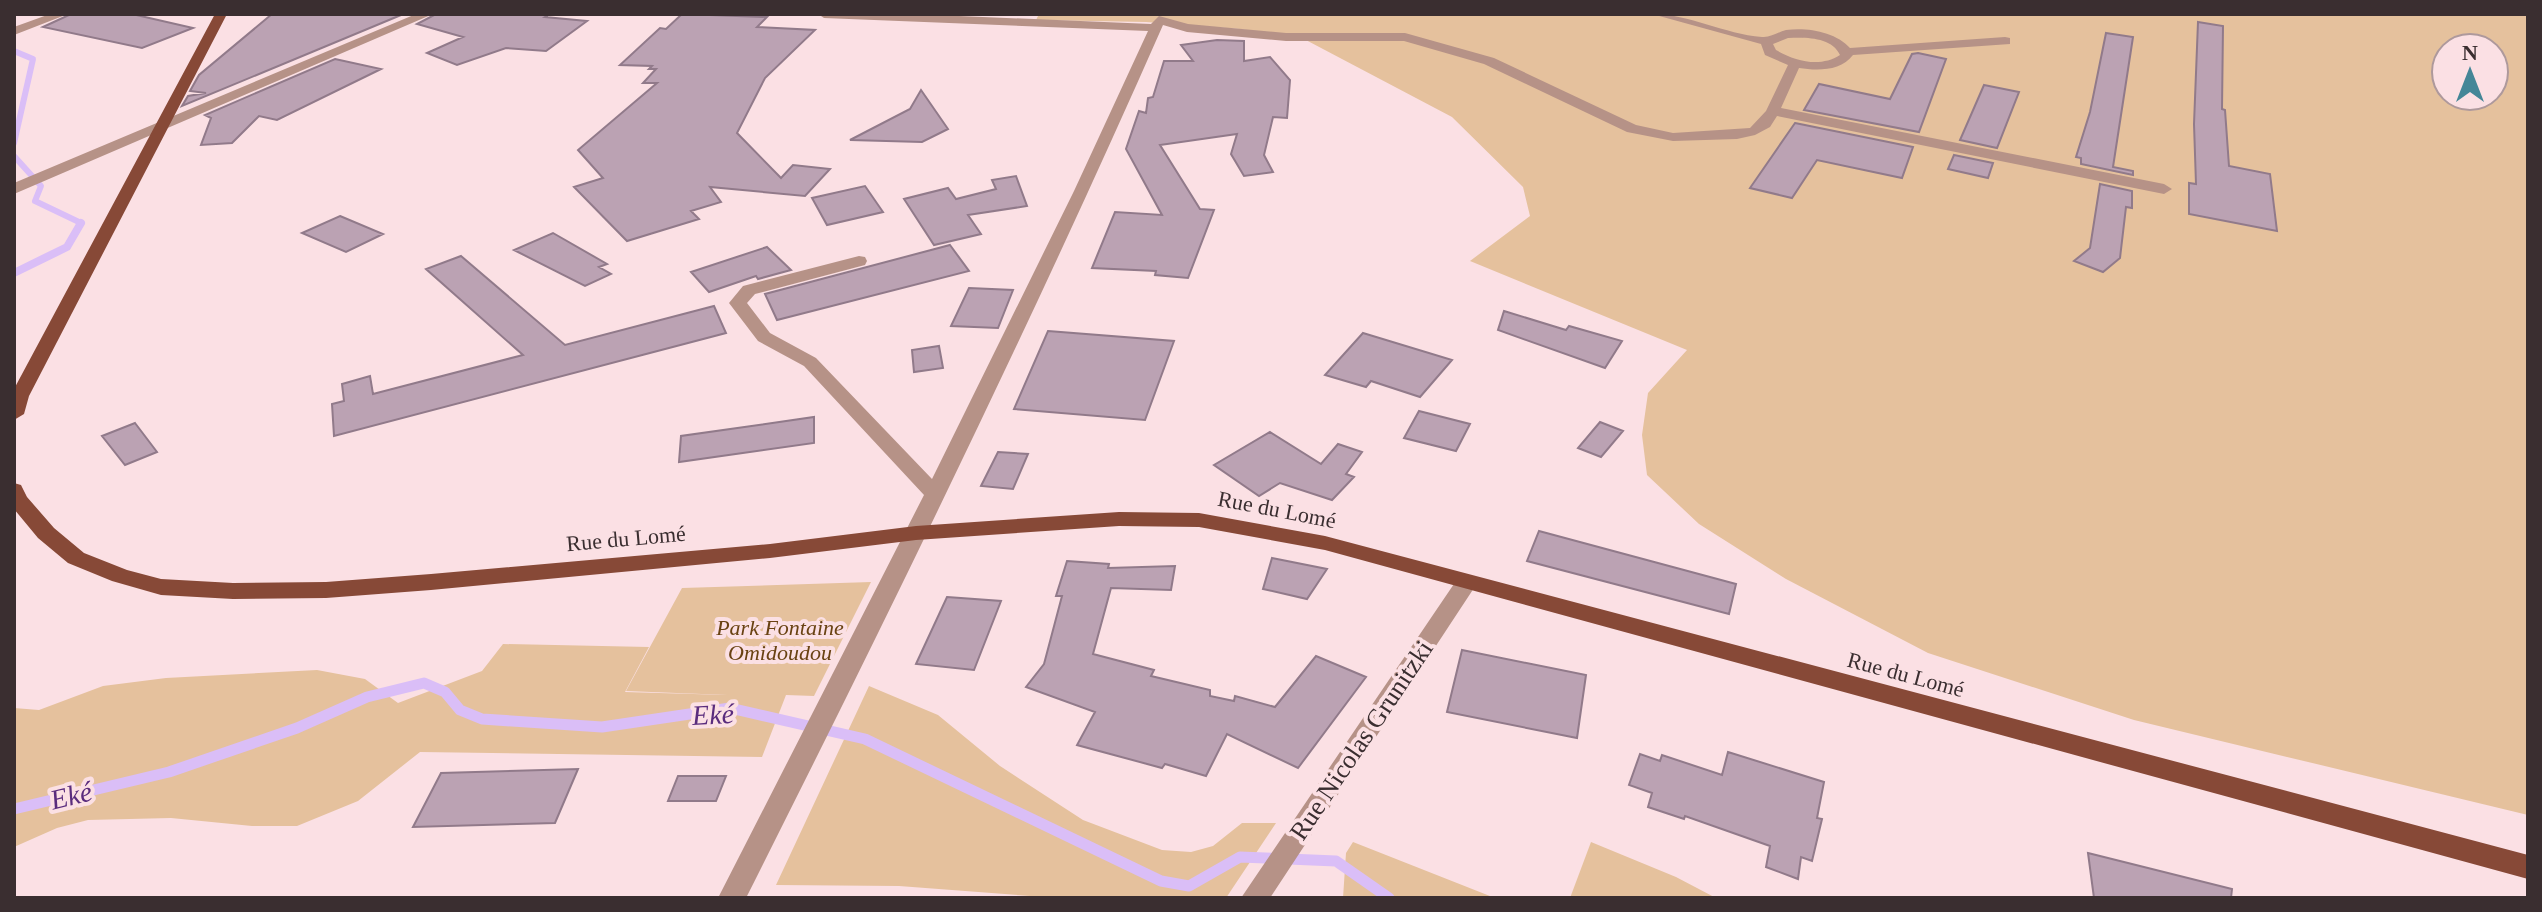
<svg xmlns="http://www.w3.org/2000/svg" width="2542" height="912" viewBox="0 0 2542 912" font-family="Georgia,serif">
<rect width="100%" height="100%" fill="#fbe0e4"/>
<path fill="#e5c19d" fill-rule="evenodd" d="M1039,14H2528V815L2134,720L1928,653L1786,579L1699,524L1647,475L1642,435L1648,393L1687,350L1470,261L1530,216L1523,187L1452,117L1304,39L1240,29L1146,22L1036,20ZM2446,48H2494V96H2446Z
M871,582L814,696L786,695L762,757L420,752L358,801L297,826H252L171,818L88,820L57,828L14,847V708L39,710L103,686L166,678L317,670L365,679L398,703L482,671L503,644L649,647L625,692L727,695L626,691L682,588Z
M869,686L938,715L1000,766L1083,820L1162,850L1191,852L1213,846L1242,823H1276L1226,898H1057L899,886L776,885Z
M1353,842L1495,898H1343L1346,853Z
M1591,842L1676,877L1716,898H1570Z"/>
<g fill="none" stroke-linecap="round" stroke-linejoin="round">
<path stroke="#dabef7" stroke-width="6" d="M14,51L33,59L14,143
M14,156L41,186L35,201L81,223L80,225"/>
<path stroke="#dabef7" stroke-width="8" d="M14,273L67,247L81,223"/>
<path stroke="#dabef7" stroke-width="11" d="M14,809L169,772L297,728L367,697L424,683L445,692L460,710L482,719L602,727L730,708L865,739L1161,881L1189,886L1240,857L1336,861L1389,898"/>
</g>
<path fill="#bba2b3" stroke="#917a8a" stroke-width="2" d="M71,14H132L193,28L142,48L43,27Z
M272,14H401V15L182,106L188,96L206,93L190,91L199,75Z
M436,14H550L545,17L587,21L546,51L506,48L457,65L427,53L463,37L417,24Z
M682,14L767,17L757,27L815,30L765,78L737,133L781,178L793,165L830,169L805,196L710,187L721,202L691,211L699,219L627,241L574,187L603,178L578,150L657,83H643L656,69H649L652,66L620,65L660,28L666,29Z
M2198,22L2223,26L2222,109L2225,110L2229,166L2270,174L2277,231L2189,214V183L2196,184L2194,124Z
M2106,33L2133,37L2113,167L2133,171V175L2081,164V158L2076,157L2090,112Z
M1217,40L1244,41V61L1270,57L1290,80L1287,118L1273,117L1264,155L1273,172L1244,176L1231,154L1237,134L1160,145L1200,209L1214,210L1188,278L1155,275L1156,271L1092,268L1115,212L1162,215L1126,149L1139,111L1146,113L1148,98L1153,97L1164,61H1193L1181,45Z
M1918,53L1946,59L1919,132L1804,110L1819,84L1890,99L1912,54Z
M335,59L381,69L277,120L259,116L232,143L201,145L211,118L205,115Z
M1984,85L2019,92L1997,148L1960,140Z
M921,90L948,129L922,142L850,140L910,109Z
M1795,123L1913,147L1902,178L1817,160L1792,198L1750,188Z
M1954,155L1993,163L1988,178L1948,169Z
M1016,176L1027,206L968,215L981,234L934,245L904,199L948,188L956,199L996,189L992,180Z
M2100,184L2132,191V208L2126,207L2120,258L2103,272L2074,261L2090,248Z
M865,186L883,212L827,225L812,198Z
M340,216L383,234L346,252L302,233Z
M553,233L607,264L599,267L611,274L585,286L514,250Z
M950,245L969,271L777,320L765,294Z
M767,247L791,270L758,279L756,276L709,292L691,272Z
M461,256L565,345L714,306L726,333L334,436L332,404L344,401L342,384L370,376L373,394L523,355L426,269Z
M969,288L1013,290L998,328L951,326Z
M1504,311L1566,330L1569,326L1622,341L1605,368L1498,330Z
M1048,331L1174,341L1145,420L1014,409Z
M1363,333L1452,360L1420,397L1371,381L1366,387L1325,375Z
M939,346L943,368L914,372L912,350Z
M1419,411L1470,424L1456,451L1404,438Z
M814,417V443L679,462L681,436Z
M1600,422L1623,431L1601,457L1578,448Z
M135,423L157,452L125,465L102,436Z
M1270,432L1321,464L1338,444L1362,452L1346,474L1354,477L1332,500L1280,483L1259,496L1214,465Z
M998,452L1028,454L1013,489L981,486Z
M1539,531L1736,584L1729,614L1527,561Z
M1272,558L1327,569L1307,599L1263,589Z
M1067,561L1109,564L1108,568L1175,566L1171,590L1111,588L1093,654L1154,670L1151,676L1210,690V696L1234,701L1235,696L1275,707L1316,656L1366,677L1298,768L1227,734L1206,776L1165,764L1162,768L1077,745L1095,712L1026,687L1044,664L1062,596H1056Z
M947,597L1001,601L974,670L916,664Z
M1462,650L1586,675L1577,738L1447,712Z
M1728,752L1824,782L1817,818L1822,819L1812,861L1801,857L1798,879L1766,867L1770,846L1685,816L1684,819L1648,807L1652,793L1629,785L1640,754L1660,761L1662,755L1722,775Z
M578,769L555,823L413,827L441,773Z
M678,776H726L716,801H668Z
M2088,853L2232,889L2231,898H2094Z"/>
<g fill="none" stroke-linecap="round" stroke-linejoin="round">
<path fill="#b69287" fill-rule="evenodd" d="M50,14H68L14,35V27Z
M416,14H433L14,194V183Z
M818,14H912L1151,24L1159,16L1188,24L1286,33H1405L1494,58L1636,125L1673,133L1750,128L1766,111L1788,65L1765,55L1761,44L1652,14C1690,14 1724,34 1762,37C1770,38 1778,32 1786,30C1807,27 1836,32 1850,48L2005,37L2010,38V44L1853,55C1841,71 1818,71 1799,68L1781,108L2164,184L2172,189L2164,194L1777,116L1770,127L1755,135L1737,139L1673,141L1627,132L1484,64L1404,41H1286L1187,32L1163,25C1033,320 891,610 746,898H718L924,495L804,366L758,341L729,303L743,286L859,256L865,257L867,261L865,265L755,294L747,303L770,333L816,358L932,479L1074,191L1148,31L824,18ZM1788,38C1806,37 1832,37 1840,55C1820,68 1795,61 1776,50L1773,44Z
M1466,575L1474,578L1477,583L1474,588L1270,898H1241L1458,578Z"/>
<path fill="#874937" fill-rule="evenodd" d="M215,14H227L29,396L24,414L14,420V389Z
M14,483L21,485L27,497L54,528L84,553L127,570L161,579L233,583L326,582L431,574L770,544L916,526L1119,512L1199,513L1325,536L2528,855V879L1325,550L1199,527L1119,526L916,540L770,558L431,590L326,598L233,599L161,595L112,581L68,563L38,538L14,509Z"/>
</g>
<g text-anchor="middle" stroke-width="8" stroke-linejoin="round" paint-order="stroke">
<g font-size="22" fill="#3a2e30" stroke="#fbe0e4">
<text transform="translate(1277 509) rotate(11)" y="8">Rue du Lomé</text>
<text transform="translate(626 538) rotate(-5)" y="8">Rue du Lomé</text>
<text transform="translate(1906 674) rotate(15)" y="8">Rue du Lomé</text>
</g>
<g font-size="22" font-style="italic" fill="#694212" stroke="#fbe0e4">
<text x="780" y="635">Park Fontaine<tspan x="780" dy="25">Omidoudou</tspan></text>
</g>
<g font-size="26" fill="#3a2e30" stroke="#fbe0e4">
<text transform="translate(1361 740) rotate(-56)" y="9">Rue Nicolas Grunitzki</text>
</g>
<g font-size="28" font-style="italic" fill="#5a2c7d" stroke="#fbe0e4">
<text transform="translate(713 714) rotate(-3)" y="10">Eké</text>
<text transform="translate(71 795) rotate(-14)" y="10">Eké</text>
</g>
</g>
<rect width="2542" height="912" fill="none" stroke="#3a2e30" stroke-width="32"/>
<g transform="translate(2470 72)"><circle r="38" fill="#fbe0e4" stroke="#ae999c" stroke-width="2"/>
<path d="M0-6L14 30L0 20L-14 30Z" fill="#448697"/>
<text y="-12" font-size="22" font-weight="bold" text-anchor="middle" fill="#3a2e30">N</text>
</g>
</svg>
